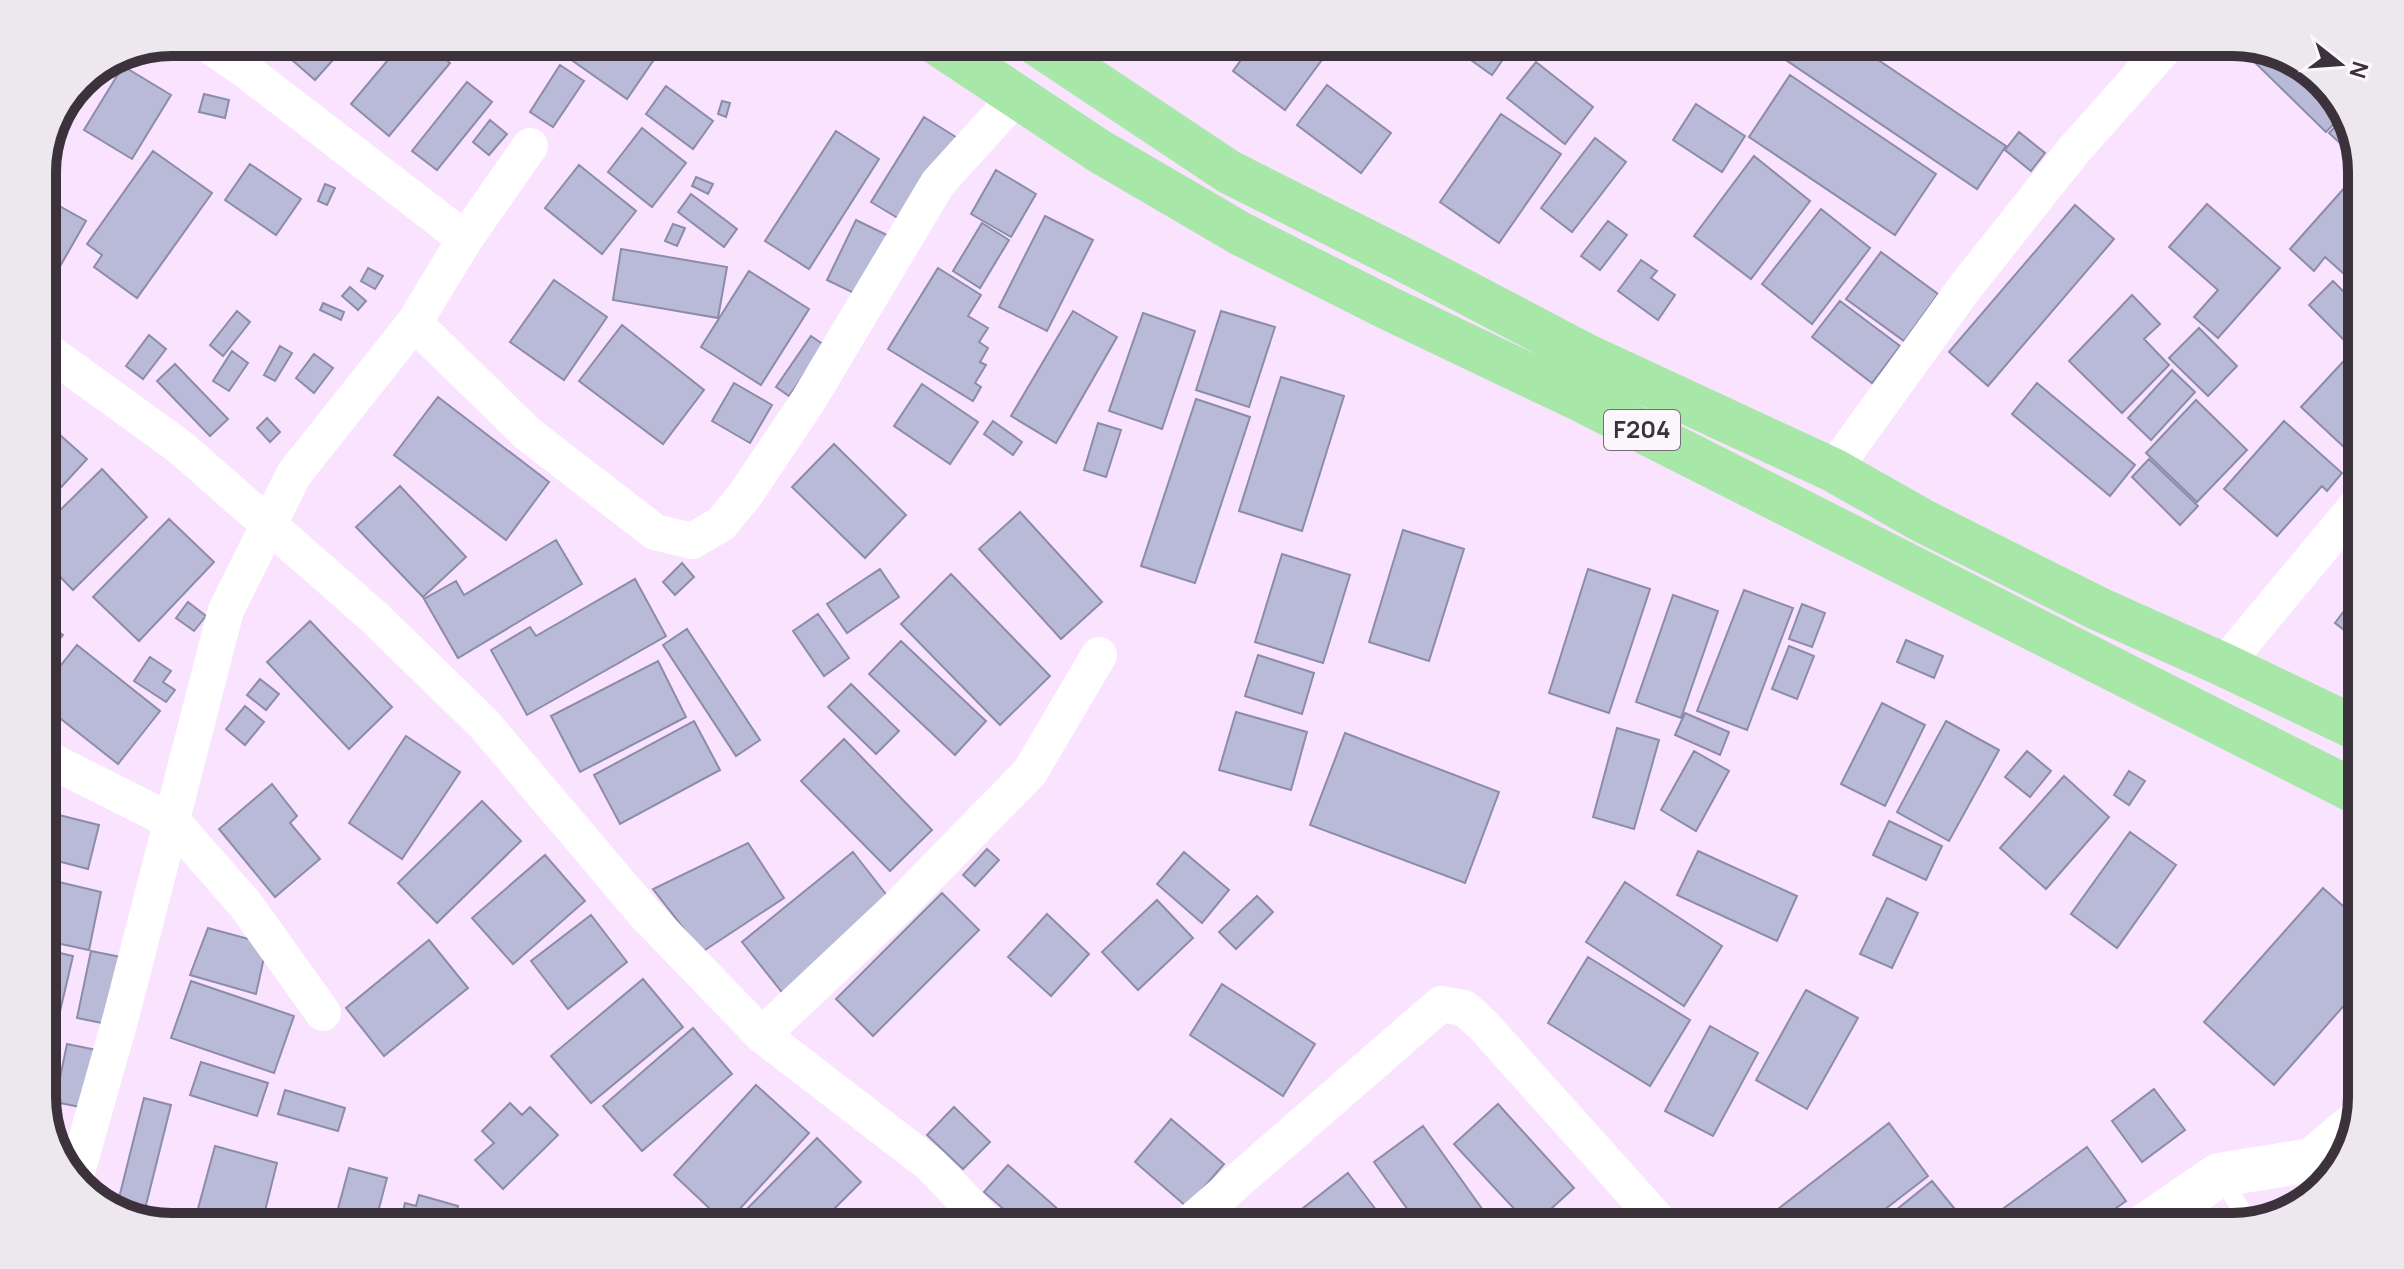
<svg xmlns="http://www.w3.org/2000/svg" width="2404" height="1269" viewBox="0 0 2404 1269" font-family="Manrope,sans-serif">
<rect width="100%" height="100%" fill="#fae3fe"/>
<path fill="#b9b9d8" stroke="#8c8caa" stroke-width="2" d="M294,42H349L315,80L284,53Z
M403,42H425L450,63L389,136L351,104Z
M432,42H468L455,59Z
M546,42H666L627,99Z
M1212,42H1236L1227,54Z
M1254,42H1335L1285,110L1233,71Z
M1479,42H1515L1492,75L1468,58Z
M1759,42H1867L1862,49L2006,146L1977,189Z
M2015,42H2038L2029,53Z
M2235,43L2290,56L2340,100L2345,112L2326,132Z
M1536,62L1593,107L1565,144L1507,98Z
M560,65L584,81L553,127L530,112Z
M123,66L171,95L132,159L84,130Z
M1790,75L1936,174L1895,235L1749,137Z
M467,82L492,102L437,170L412,151Z
M1327,85L1391,133L1361,173L1297,125Z
M666,86L713,121L693,149L646,114Z
M204,94L229,100L225,118L199,112Z
M722,101L730,103L726,117L718,114Z
M1696,104L1745,136L1722,172L1673,140Z
M1501,114L1561,154L1499,243L1440,202Z
M924,117L959,139L906,223L871,202Z
M490,120L507,134L489,155L473,142Z
M2339,123L2353,137L2343,146L2329,133Z
M642,128L686,163L652,207L608,172Z
M836,131L879,159L809,269L765,241Z
M2019,132L2045,153L2031,171L2005,150Z
M1595,138L1626,162L1572,232L1541,208Z
M153,151L212,193L137,298L94,267L102,255L87,244Z
M1754,156L1810,201L1751,279L1694,236Z
M250,164L301,199L276,235L225,200Z
M579,165L636,211L602,254L545,208Z
M996,170L1036,194L1011,237L971,214Z
M696,177L713,184L708,194L692,186Z
M325,184L335,188L327,205L318,201Z
M2347,185L2362,199V290L2325,257L2314,271L2290,249Z
M691,194L737,229L724,247L678,212Z
M45,198L86,221L43,296L42,203Z
M2207,204L2280,268L2218,338L2194,317L2218,290L2169,247Z
M2075,205L2114,239L1988,386L1949,352Z
M1821,209L1870,248L1812,324L1762,284Z
M1045,216L1093,240L1047,331L999,307Z
M856,220L889,236L860,296L827,280Z
M1608,221L1627,235L1600,270L1581,256Z
M982,223L1009,240L980,288L953,271Z
M673,224L685,228L677,246L665,241Z
M621,249L727,267L718,318L613,300Z
M1881,252L1938,294L1904,341L1846,299Z
M1641,260L1657,271L1651,278L1675,295L1658,320L1618,291Z
M368,268L383,276L375,289L361,281Z
M938,268L981,295L968,316L988,328L979,342L988,348L980,362L986,365L975,383L981,387L973,401L888,349Z
M749,271L809,309L761,385L701,347Z
M554,280L607,317L564,380L510,342Z
M2333,281L2362,310V331L2348,344L2309,305Z
M350,287L366,301L358,310L342,296Z
M2132,295L2160,324L2144,339L2169,365L2122,413L2069,361Z
M1840,301L1900,346L1872,383L1812,337Z
M323,303L344,312L341,320L320,310Z
M237,311L250,322L223,356L210,345Z
M1073,311L1117,337L1056,443L1011,416Z
M1221,311L1275,327L1249,407L1196,390Z
M1143,313L1195,331L1162,429L1109,411Z
M622,325L704,390L663,444L579,381Z
M2199,328L2237,366L2208,396L2169,358Z
M149,335L166,349L143,379L126,366Z
M811,336L824,345L789,396L776,387Z
M280,346L292,353L275,381L264,375Z
M2354,350L2362,358V432L2346,449L2301,407Z
M232,351L248,363L229,391L213,381Z
M314,354L333,368L314,393L296,378Z
M175,364L228,419L210,436L157,381Z
M2172,370L2195,392L2151,440L2128,418Z
M1281,377L1344,396L1302,531L1239,511Z
M734,383L772,405L750,443L712,421Z
M2037,383L2135,465L2110,496L2012,414Z
M922,384L978,422L950,464L894,426Z
M438,397L549,482L506,540L394,455Z
M1196,399L1250,417L1195,583L1141,566Z
M2196,400L2247,450L2197,502L2146,453Z
M267,418L280,432L270,442L257,428Z
M42,419L87,459L42,508Z
M993,421L1022,442L1013,455L984,434Z
M2284,421L2342,473L2327,491L2322,486L2277,536L2224,489Z
M1098,423L1121,430L1106,477L1084,470Z
M834,444L906,515L865,558L792,487Z
M2149,459L2198,506L2180,525L2132,477Z
M102,469L147,517L73,590L42,558V528Z
M400,486L466,557L423,597L356,527Z
M1020,512L1102,602L1061,639L979,549Z
M169,519L214,562L139,641L93,597Z
M1403,530L1464,549L1429,661L1369,642Z
M556,540L582,584L458,658L424,599L456,581L464,595Z
M1282,554L1350,575L1323,663L1255,642Z
M682,563L694,577L675,595L663,582Z
M880,569L899,597L847,633L827,604Z
M1588,569L1650,589L1609,713L1549,693Z
M951,574L1050,676L1000,725L901,624Z
M635,579L666,636L527,715L491,650L530,627L536,636Z
M1744,590L1793,608L1747,730L1697,711Z
M1673,595L1718,611L1681,718L1636,702Z
M188,602L206,616L194,631L176,618Z
M2350,603L2362,613L2348,633L2335,623Z
M1802,604L1825,613L1812,647L1789,639Z
M818,614L849,658L824,676L793,631Z
M42,620L63,635L48,654L42,650Z
M310,621L392,707L349,749L267,662Z
M687,629L760,740L736,756L663,645Z
M1906,640L1943,656L1934,678L1897,662Z
M901,641L986,721L955,755L869,674Z
M77,645L160,711L118,764L42,704V689Z
M1789,646L1814,656L1797,699L1772,689Z
M1258,655L1314,673L1302,714L1245,696Z
M150,657L171,671L163,682L175,690L166,702L134,681Z
M658,661L686,717L580,772L551,716Z
M260,679L279,694L266,710L247,695Z
M851,684L899,731L876,754L828,707Z
M1882,703L1925,725L1885,806L1841,784Z
M245,706L264,722L245,745L226,729Z
M1236,712L1307,732L1291,790L1219,770Z
M1685,713L1729,732L1720,755L1675,735Z
M694,721L720,770L620,824L594,775Z
M1946,721L1999,750L1949,841L1897,812Z
M1617,728L1659,740L1634,829L1593,817Z
M1345,733L1499,792L1465,883L1310,825Z
M406,736L460,772L402,859L349,823Z
M844,739L932,830L890,871L801,781Z
M1694,751L1729,771L1696,831L1661,810Z
M2027,751L2051,771L2030,797L2005,777Z
M2129,771L2145,781L2129,805L2114,795Z
M2064,776L2109,817L2046,889L2000,848Z
M272,784L297,816L290,823L320,859L275,897L219,829Z
M42,798L46,799L43,811L99,825L88,869L42,857Z
M482,801L521,841L437,923L398,883Z
M1889,821L1942,846L1926,880L1873,855Z
M2130,832L2176,865L2117,948L2071,914Z
M748,843L784,898L702,952L653,889Z
M987,849L999,860L975,886L963,875Z
M1698,851L1797,896L1777,941L1677,895Z
M853,852L896,907L785,996L742,942Z
M1184,852L1229,890L1202,923L1157,884Z
M545,855L585,901L513,964L472,918Z
M42,878L101,892L89,950L42,940Z
M1625,882L1722,946L1684,1006L1586,942Z
M2323,888L2362,923V985L2274,1085L2204,1022Z
M942,893L979,930L873,1036L836,999Z
M1257,896L1273,912L1236,949L1219,932Z
M1887,898L1918,913L1892,968L1860,954Z
M1157,900L1193,938L1138,990L1102,952Z
M1047,914L1089,954L1051,996L1008,957Z
M591,915L627,962L568,1009L531,961Z
M208,928L267,944L256,994L190,975Z
M429,940L468,988L384,1056L346,1008Z
M42,949L73,956L58,1020L42,1017Z
M91,951L121,957L107,1024L77,1018Z
M1588,957L1690,1020L1650,1086L1548,1023Z
M643,979L683,1027L591,1103L551,1056Z
M191,981L294,1016L274,1073L171,1038Z
M1222,984L1315,1044L1283,1096L1190,1035Z
M1806,990L1858,1018L1807,1109L1756,1080Z
M1710,1026L1758,1053L1713,1136L1665,1111Z
M693,1028L732,1074L642,1151L603,1106Z
M42,1041L53,1043L42,1091Z
M67,1044L97,1050L85,1108L55,1102Z
M201,1062L268,1083L257,1116L190,1095Z
M756,1085L809,1133L726,1224L674,1175Z
M2154,1089L2185,1130L2142,1162L2112,1121Z
M285,1090L345,1108L338,1131L278,1114Z
M144,1098L171,1105L145,1209L118,1202Z
M510,1103L522,1115L530,1107L558,1135L503,1189L475,1160L494,1143L482,1131Z
M1498,1104L1574,1188L1531,1227L1454,1144Z
M954,1107L990,1142L963,1169L927,1135Z
M46,1117L57,1119L53,1137Z
M1171,1119L1224,1164L1187,1207L1135,1162Z
M1889,1123L1928,1176L1862,1227H1763L1760,1223Z
M1423,1126L1495,1227H1420L1374,1162Z
M817,1138L861,1182L816,1227H750L740,1216Z
M215,1146L277,1163L261,1227H193Z
M2087,1147L2126,1201L2090,1227H1978Z
M1008,1165L1078,1227H1024L984,1192Z
M349,1168L387,1178L374,1227H333Z
M1348,1173L1389,1227H1287L1284,1223Z
M1932,1181L1967,1224L1964,1227H1875Z
M419,1195L458,1206L456,1213L465,1215L461,1227H399L405,1203L416,1206Z
M645,1216L656,1227H634Z"/>
<g fill="none" stroke-linecap="round" stroke-linejoin="round">
<path stroke="#fff" stroke-width="18" d="M2221,1177L2249,1222"/>
<path stroke="#fff" stroke-width="36" d="M204,42L245,70L465,239
M414,323L528,434L655,532L692,541L721,524L745,495L808,401L938,183L1016,97
M42,347L180,447L374,617L484,724L646,915L762,1035L931,1165L990,1227
M1833,470L1966,286L2074,150L2170,42
M2224,665L2362,499
M42,756L173,822L245,904L323,1013
M762,1035L898,907L1030,772L1099,655
M75,1179L121,1017L226,610L294,474L414,323L465,239L530,146
M1185,1227L1441,1004L1464,1008L1482,1024L1664,1227"/>
<path stroke="#fff" stroke-width="44" d="M2143,1227L2219,1175L2312,1160L2356,1123"/>
<path stroke="#a7e7a7" stroke-width="44" d="M935,42L1099,151L1241,234L1388,308L1585,402L2362,795
M1034,42L1229,172L1414,265L1585,355L1833,470L1923,521L2099,609L2224,665L2362,731"/>
</g>
<g text-anchor="middle" stroke-width="6" stroke-linejoin="round" paint-order="stroke">
<rect fill="#fcf7fd" stroke="#756d76" stroke-width="2" x="1604" y="410" width="76" height="40" rx="6"/>
<g font-size="24" font-weight="bold" fill="#3b323c">
<text x="1642" y="438">F204</text>
</g>
</g>
<path d="M0 0H2404V1269H0ZM172 56H2232A116 116 0 0 1 2348 172V1097A116 116 0 0 1 2232 1213H172A116 116 0 0 1 56 1097V172A116 116 0 0 1 172 56Z" fill="#ede7ee" fill-rule="evenodd"/>
<path fill="none" stroke="#3b323c" stroke-width="10" d="M172 56H2232A116 116 0 0 1 2348 172V1097A116 116 0 0 1 2232 1213H172A116 116 0 0 1 56 1097V172A116 116 0 0 1 172 56Z"/>
<g transform="translate(2340 64) rotate(107)" stroke="#fcf7fd" stroke-width="6" paint-order="stroke">
<path d="M0-6L14 30L0 20L-14 30Z" fill="#3b323c"/>
<text y="-12" font-size="22" font-weight="bold" text-anchor="middle" fill="#3b323c">N</text>
</g>
</svg>
